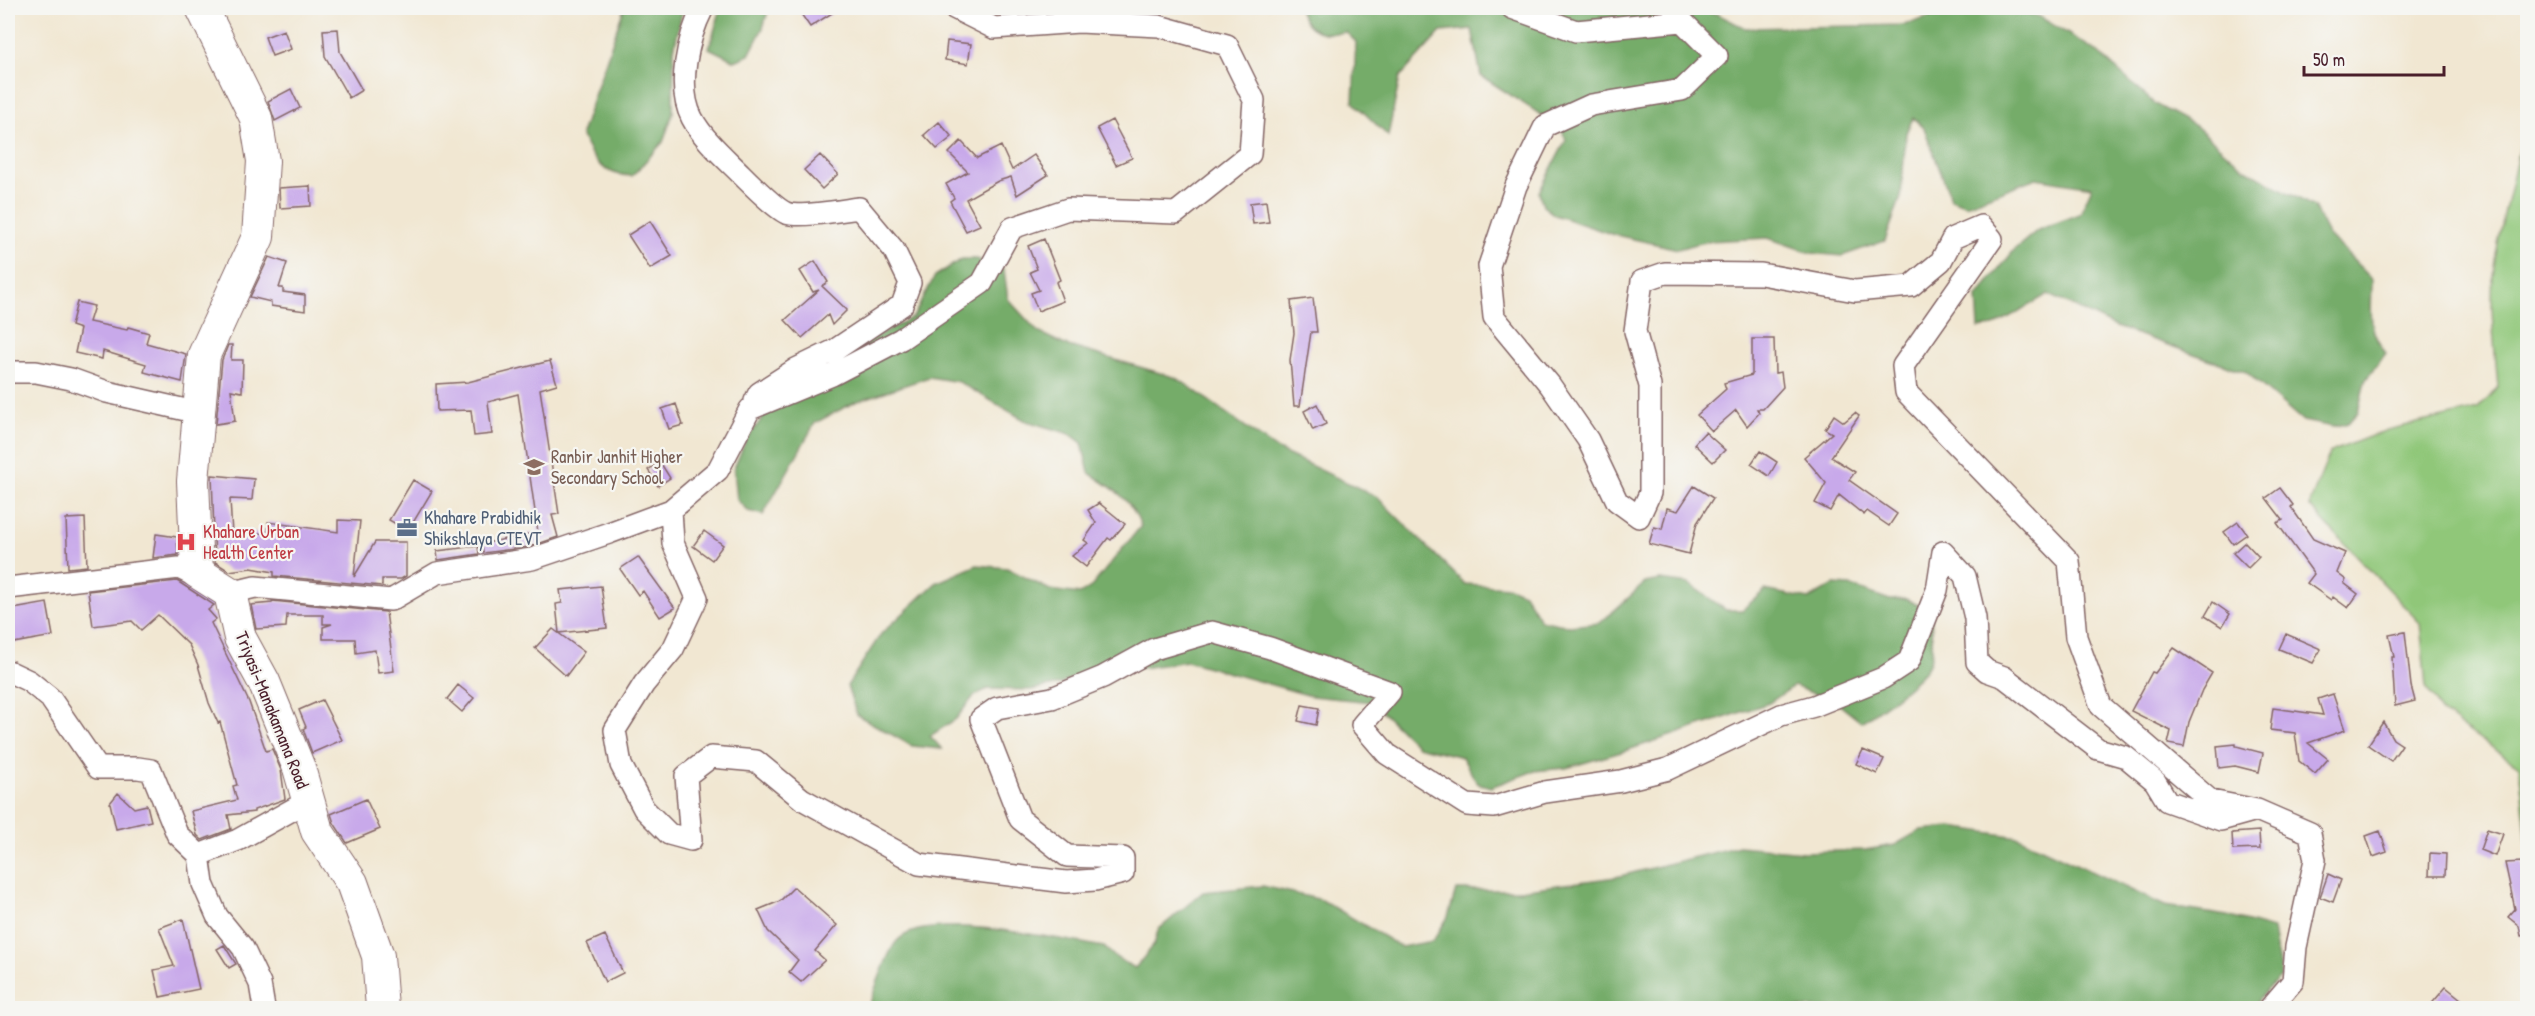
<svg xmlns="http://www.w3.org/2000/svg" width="2535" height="1016" viewBox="0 0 2535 1016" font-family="'Patrick Hand',sans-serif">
<rect width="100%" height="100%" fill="#f6f6f2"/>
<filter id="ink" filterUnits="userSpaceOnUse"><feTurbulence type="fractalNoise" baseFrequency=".0167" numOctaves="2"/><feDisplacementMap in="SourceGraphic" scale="12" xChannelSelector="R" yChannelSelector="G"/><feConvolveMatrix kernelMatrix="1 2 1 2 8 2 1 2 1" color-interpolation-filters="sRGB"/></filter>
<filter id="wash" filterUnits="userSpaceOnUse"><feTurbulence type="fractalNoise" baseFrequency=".008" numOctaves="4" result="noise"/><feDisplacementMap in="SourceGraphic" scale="24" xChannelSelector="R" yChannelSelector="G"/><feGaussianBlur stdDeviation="1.35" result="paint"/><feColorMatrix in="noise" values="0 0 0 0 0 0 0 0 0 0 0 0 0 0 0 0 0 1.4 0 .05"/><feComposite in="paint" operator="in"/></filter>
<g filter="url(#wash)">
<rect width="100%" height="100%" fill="#f1e7d2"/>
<path fill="#90c779" stroke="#6d7352" stroke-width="1.5" d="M2527,102V844L2519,766L2442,713L2426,687L2420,623L2309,506L2330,452L2387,430L2478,409L2498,388C2495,346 2488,302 2495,260C2504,207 2520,155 2527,102Z"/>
<path fill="#74ac69" stroke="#5f664a" stroke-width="1.5" d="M624,8H683L674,49L673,113L663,142L632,176C602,175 592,160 581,134Z
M721,8H769L763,28L749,55L735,61L709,48Z
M1299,8H1693L1717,14L1745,28L1904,25L1959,8H2011L2040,17L2095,50L2155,104L2196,126L2244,168L2314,207L2328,235L2372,279C2372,308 2366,330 2386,353L2365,381L2358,412L2348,423L2333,427L2303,421L2246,372L2116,327L2048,294L1994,326L1979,328L1977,297L2015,249L2038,230L2080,214L2092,187L2036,178L1966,205L1951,199L1924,128L1913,118L1906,133L1901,197L1885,241L1842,256L1811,253L1768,238L1708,241L1678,249L1611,234L1555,215L1543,206L1539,192L1566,140L1560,127L1481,76L1472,29L1441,32L1400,77L1388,136L1353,102L1356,42L1346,32C1322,36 1306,32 1299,8Z
M962,259H977L1004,270L1008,299L1038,332L1065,345L1177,378L1278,450L1376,496L1465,584L1509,587L1524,593L1540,620L1569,626L1600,623L1645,583L1660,580L1689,584L1726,610H1742L1765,590L1809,599L1834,585L1850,586L1890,600L1906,599L1931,612C1931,628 1935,648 1929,664C1924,678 1875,713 1861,722L1837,703L1794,686L1769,703L1625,751L1566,768L1534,771L1491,787L1477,783L1462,757L1417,746L1372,702L1311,696L1187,661L1142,668L1114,657L1061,684L1031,690L987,689L974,696L956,719L930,736L942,749L912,746L857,715L847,686L881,634L936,583L977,565L1007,568L1050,590L1080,594L1092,586L1141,526C1132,500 1112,487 1089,473L1082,443L1070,434L1026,421L959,382L929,377L855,402L815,423L763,515L748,511L737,500L734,468L746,440L772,405L845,353L913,317L935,276Z
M1952,827L2018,837L2165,906L2227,916L2273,929L2281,977L2259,998L2254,1008H868C874,993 887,951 897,941C926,909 1063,940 1104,947L1115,957L1135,968L1154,945L1158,930L1203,892L1263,886L1322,900L1401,947L1433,941L1448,917L1456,890H1520L1616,877L1739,846L1804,852L1865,850L1895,845L1921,830Z"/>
<g id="blocks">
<path fill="#c8a9ea" d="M797,8H840L810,27Z
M338,29L340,52L362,90L349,98L325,56L323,30Z
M284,30L291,49L272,56L265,37Z
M947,41L971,44L968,64L945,60Z
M291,89L300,108L275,121L268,101Z
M1112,120L1132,158L1116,165L1097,128Z
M939,122L952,137L937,149L924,135Z
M961,141L977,158L1001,146L1012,170L1034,155L1048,175L1017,195L1011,177L998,181L966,199L980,225L966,231L950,201L954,198L946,184L968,172L949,153Z
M820,155L838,174L822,189L804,170Z
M310,186L311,206L280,208L279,188Z
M1266,201L1269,222L1253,224L1250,203Z
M650,221L672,256L650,269L628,235Z
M1044,239L1060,280L1056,282L1063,301L1038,311L1031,293L1039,290L1030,272L1037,269L1028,246Z
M269,257L287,263L279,288H283V292L305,295V311L271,306V302L250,297Z
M815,261L828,282L822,286L847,310L832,325L828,315L802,338L785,320L819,290L813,292L800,271Z
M1313,298L1317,332H1311L1300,406H1294L1290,360L1294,333L1291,301Z
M77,302L94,306L89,322L127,330L128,327L149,333L146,343L186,354L182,382L144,372L146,364L103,351L102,359L75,353L80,329L71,326Z
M1752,339H1774L1775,373L1781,372L1783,387L1763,409H1757L1759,413L1747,426L1736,410L1712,431L1697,415L1726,389L1724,383L1752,375Z
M228,345H232L231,360H243L242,392L231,390L235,421L216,424L222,360Z
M550,361L557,384L540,389L559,514L552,515L558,537L529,547L483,553L482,544L538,532L518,394L488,402L492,434L474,436L471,410L437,411L436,384L468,382Z
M676,404L683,425L669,429L662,409Z
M1317,404L1326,424L1313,430L1304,411Z
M1855,413L1859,416L1831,457L1855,472L1849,480L1897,514L1889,526L1867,511L1864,515L1839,495L1830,511L1815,503L1826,483L1804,457L1832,433L1825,429L1834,415L1844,422Z
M1705,432L1725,450L1713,462L1694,444Z
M1760,451L1777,462L1769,476L1751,464Z
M660,462L670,478L658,486L648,470Z
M212,475L254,479L252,500L230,499L232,534L262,533L268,531V522L338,532V520L360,521L354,577L375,542H406V576L401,579H382V586L274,576V572L251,568L229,571L215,562Z
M413,480L432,491L408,531L389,520Z
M1694,486L1713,498L1697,523L1689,554L1649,544L1654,527L1662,529L1667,508L1678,511Z
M2280,488L2293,505L2291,507L2313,539L2345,553L2337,573L2346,580L2344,583L2358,594L2348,608L2333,597L2331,600L2307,583L2314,574L2277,523L2283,520L2266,498Z
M1099,503L1125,524L1111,540L1108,538L1086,567L1072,556L1088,543L1084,540L1096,523L1088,510Z
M85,518L87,566L68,568L66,519Z
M2238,522L2247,534L2233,544L2224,532Z
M704,531L723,545L712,560L693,546Z
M156,534L177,537L178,555L153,558Z
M2245,542L2259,557L2248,568L2233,553Z
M478,546L479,554L438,560L437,551Z
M638,557L675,608L660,617L643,591L638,595L620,569Z
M177,581L214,605L208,610L216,619L211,623L249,702L266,751L272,749L281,770L285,799L254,810V812L228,815L231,829L202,840L197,835L191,811L237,800L233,786L237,785L220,722L218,723L209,703L198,665L189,645L158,615L141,630L132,621L93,626L88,591Z
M601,586L607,628L559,633L556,604L562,603L560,590Z
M272,601L386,612L394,671L378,673L375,650L356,653L355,639H323V627L332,624H323V615H287L286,627L256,629L251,605L272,603Z
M2213,602L2230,614L2222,627L2205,616Z
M47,603L53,636L8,644V610Z
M553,629L584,652L566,676L535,648Z
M2405,632L2411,686L2415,701L2395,706L2392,657H2394L2389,635Z
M2286,634L2321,649L2313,663L2279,649Z
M2174,648L2212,673L2202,690L2189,722L2184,747L2168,744L2171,731L2131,711L2152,672L2155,673Z
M458,685L474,698L462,712L447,699Z
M2333,694L2345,730L2308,743L2328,759L2315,774L2299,761L2295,733L2270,730L2273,708L2323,715L2318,699Z
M322,700L342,740L312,753L303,729L306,727L299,710Z
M1302,705L1319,708L1316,725L1298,721Z
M2383,722L2393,739L2402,745L2391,761L2368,745Z
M2236,744V746L2263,753L2259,772L2235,766L2219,768L2217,746Z
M1863,750L1884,759L1877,774L1856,764Z
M118,793L134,808L147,805L151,821L116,829L110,803Z
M366,799L380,829L347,843L334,823L331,814Z
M2487,829L2503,834L2495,856L2480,850Z
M2259,831L2260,849L2233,850L2232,833Z
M2380,831L2387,852L2373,857L2366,836Z
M2430,853L2446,854L2445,876H2429Z
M2523,862L2528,894V935L2521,936L2519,926L2508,917L2515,909L2505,863Z
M2328,874L2341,880L2333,902L2320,897Z
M794,887L837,925L815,951L825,960L801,982L789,972L798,960L768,931L758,910L780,901Z
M183,919L199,989L160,997L154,970L174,966L159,928Z
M605,935L623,973L605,982L587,943Z
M224,945L236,964L229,968L217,949Z
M2446,987L2472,1008H2428Z"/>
</g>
</g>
<g filter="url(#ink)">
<use href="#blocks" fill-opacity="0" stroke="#846565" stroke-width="1.5"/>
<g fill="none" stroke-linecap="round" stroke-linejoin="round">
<g stroke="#846565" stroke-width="24">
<path id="street" d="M703,8C688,37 676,87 692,118C703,139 724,157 741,174C749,182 776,209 786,213C799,218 843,210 859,208L894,250L910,283L902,305L835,350L796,369L759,393L755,401
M1512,8L1576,31L1682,21L1717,56L1682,90L1591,105L1545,126L1516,186L1489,266L1494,317L1550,385L1588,440L1617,501L1639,517L1650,493V386L1635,331L1642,281L1665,273L1761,274L1855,291L1911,286L1941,261L1953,238L1981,226L1992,239L1903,366L1906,392L2069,561L2076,637L2101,706L2211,801L2257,810L2310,833L2315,860L2296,947L2293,981L2270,1008
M8,372H36L71,379L107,392L199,413
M671,510L673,543L697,598L673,649L644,684L615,730L621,765L644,809L669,834L691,840L686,776L711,757L756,761L802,799L919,864L1066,882L1095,880L1123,873V858L1067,856L1020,819L981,719L997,708L1052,698L1103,677L1154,649L1212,632L1270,648L1390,692L1362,725L1387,754L1467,805L1494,807L1545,792L1621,781L1668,769L1781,715L1814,706L1883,678L1909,661L1937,590L1943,552L1965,576L1975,618L1977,662L1987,671L2004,677L2098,749L2126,757L2155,781L2167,801L2221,820L2257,810
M8,588L179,568L230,593L255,587L391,600L437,573L532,559L609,533L671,510L718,470L750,409L832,375L901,339L982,283L1012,228L1068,209L1176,213L1250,154L1254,100L1227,45L1159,26L1079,22L994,28L954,8
M8,671L29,681L50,698L98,768H138L151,770L177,834L199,855L238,840L308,801
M199,855L203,884L217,916L243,948L260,984L264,1008"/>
</g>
<g stroke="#846565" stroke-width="34">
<path id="secondary" d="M202,8L256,118L263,161L258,237L204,355L193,481L197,572L230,593L240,638L264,682L299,768L317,831L352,883L378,956L382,1008"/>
</g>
<use href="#street" stroke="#fff" stroke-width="21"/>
<use href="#secondary" stroke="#fff" stroke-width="32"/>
</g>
</g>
<defs>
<g id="school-bare" transform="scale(1.62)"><path d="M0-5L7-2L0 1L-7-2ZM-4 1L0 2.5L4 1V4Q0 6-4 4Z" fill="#8d6e63" stroke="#f6f6f2" stroke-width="2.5" paint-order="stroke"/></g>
<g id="office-bare" transform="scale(1.62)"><path d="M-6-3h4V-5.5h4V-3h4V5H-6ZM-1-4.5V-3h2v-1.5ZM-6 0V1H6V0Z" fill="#5c6f8a" stroke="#f6f6f2" stroke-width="2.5" paint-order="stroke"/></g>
<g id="hospital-bare" transform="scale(1.62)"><path d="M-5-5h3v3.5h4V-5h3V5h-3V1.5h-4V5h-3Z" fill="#e0444e" stroke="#f6f6f2" stroke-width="2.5" paint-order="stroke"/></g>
</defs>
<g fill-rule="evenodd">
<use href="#school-bare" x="534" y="467"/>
<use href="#office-bare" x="407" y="528"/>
<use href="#hospital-bare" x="186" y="542"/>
</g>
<g text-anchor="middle" stroke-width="4.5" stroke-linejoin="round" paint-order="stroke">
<g font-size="18" fill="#785e54" stroke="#f6f6f2" text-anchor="start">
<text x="551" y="463">Ranbir Janhit Higher<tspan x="551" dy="21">Secondary School</tspan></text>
</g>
<g font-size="18" fill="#4e5e75" stroke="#f6f6f2" text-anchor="start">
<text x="424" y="524">Khahare Prabidhik<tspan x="424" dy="21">Shikshlaya CTEVT</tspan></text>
</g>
<g font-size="18" fill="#be3a42" stroke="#f6f6f2" text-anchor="start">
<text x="203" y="538">Khahare Urban<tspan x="203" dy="21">Health Center</tspan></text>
</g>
<g font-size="18" fill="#4a1f2b" stroke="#f6f6f2">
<text transform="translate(272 710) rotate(68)" y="6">Triyasi-Manakamana Road</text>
</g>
</g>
<rect width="2535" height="1016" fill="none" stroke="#f6f6f2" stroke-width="30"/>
<path d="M2304 66v9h140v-9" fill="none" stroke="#4a1f2b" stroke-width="3"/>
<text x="2313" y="66" font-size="18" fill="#4a1f2b" stroke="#f6f6f2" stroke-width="4.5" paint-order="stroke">50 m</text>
</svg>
